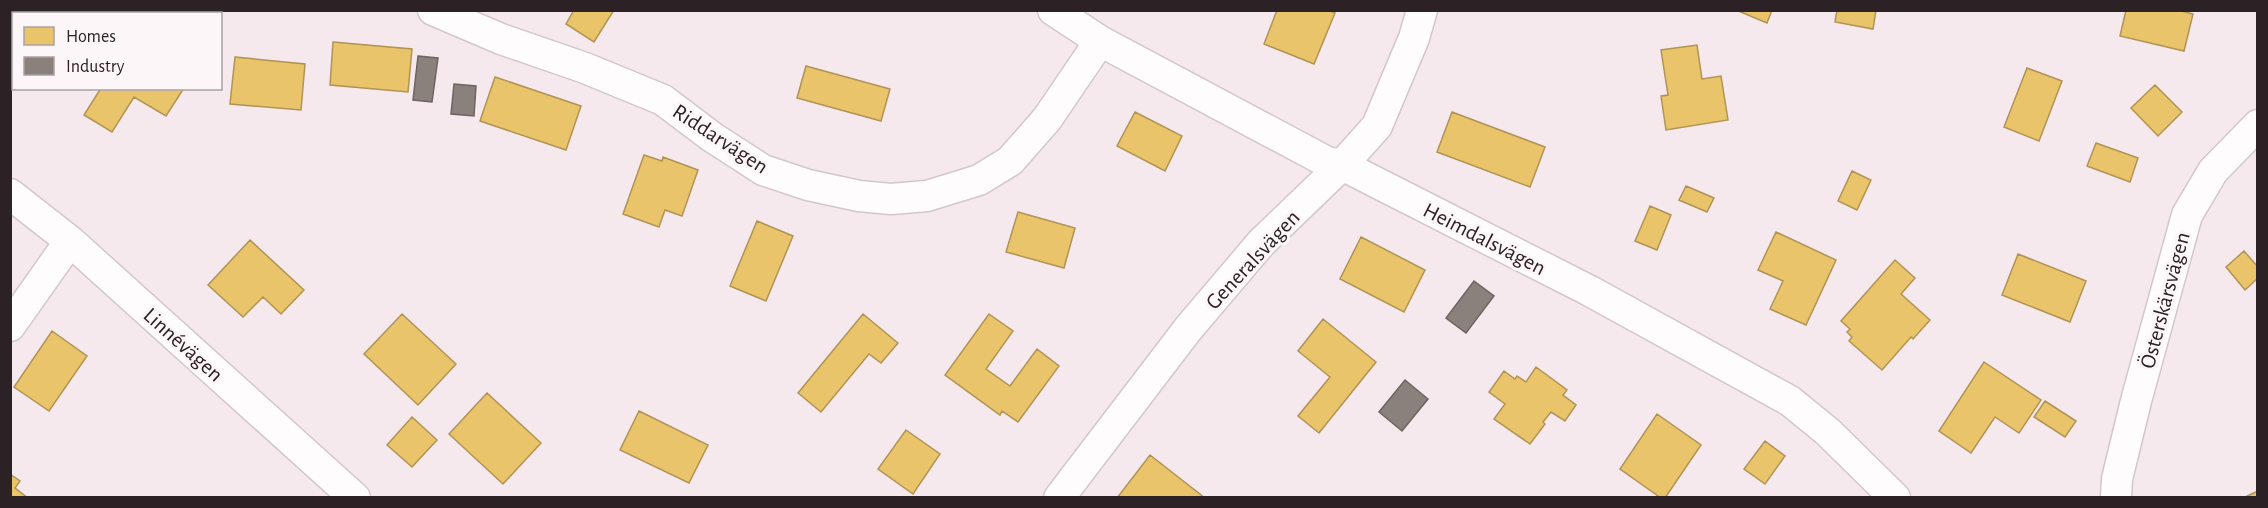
<svg xmlns="http://www.w3.org/2000/svg" width="2268" height="508" viewBox="0 0 2268 508" font-family="'Alegreya Sans',sans-serif">
<rect width="100%" height="100%" fill="#f6e9ed"/>
<path fill="#e9c46a" stroke="#b09355" stroke-width="1.5" d="M574,10H614L594,42L566,24Z
M1277,10H1328L1335,13L1314,64L1264,44Z
M1736,10H1772L1767,23Z
M1837,10H1876L1873,29L1835,22Z
M2126,10H2178L2193,14L2184,51L2120,36Z
M333,42L412,49L408,92L330,85Z
M1697,45L1702,79L1721,76L1728,120L1666,130L1661,96L1668,95L1661,50Z
M235,57L305,64L301,110L230,104Z
M806,66L890,89L881,121L797,98Z
M2027,68L2062,81L2039,141L2004,127Z
M495,77L581,106L566,150L480,121Z
M2155,85L2182,112L2158,136L2131,108Z
M101,88H184L166,116L134,97L112,132L84,115Z
M1135,112L1182,136L1165,171L1117,146Z
M1452,112L1545,147L1530,187L1437,152Z
M2096,143L2138,158L2130,182L2087,166Z
M644,155L662,161L663,157L698,170L682,216L665,210L659,227L623,214Z
M1852,171L1871,180L1857,210L1838,201Z
M1686,186L1714,198L1707,212L1679,200Z
M1650,206L1671,215L1657,250L1635,241Z
M1018,212L1075,228L1064,268L1006,252Z
M757,221L793,236L766,301L730,286Z
M1776,232L1836,260L1806,325L1770,309L1783,281L1758,270Z
M1361,237L1425,270L1404,312L1340,279Z
M250,240L304,290L281,314L263,297L243,317L208,285Z
M2244,251L2258,267V278L2245,290L2226,267Z
M2018,254L2086,281L2070,322L2002,295Z
M1895,260L1915,278L1901,294L1930,320L1913,339L1911,337L1882,370L1849,341L1852,337L1847,332L1850,329L1841,321Z
M402,314L456,364L418,405L364,354Z
M863,314L898,343L881,363L869,354L821,412L798,393Z
M989,314L1013,331L986,369L1010,386L1037,349L1059,366L1018,422L1002,411L1000,415L945,375Z
M1323,319L1376,362L1319,433L1298,416L1330,377L1298,351Z
M52,331L87,356L49,411L14,387Z
M1984,362L2041,400L2019,433L1995,417L1971,453L1939,431Z
M1536,367L1567,390L1563,395L1576,405L1565,421L1551,412L1543,422L1545,424L1530,444L1494,419L1505,404L1489,392L1504,371L1515,379L1517,376L1526,382Z
M487,393L541,443L503,484L449,434Z
M2045,401L2076,421L2065,437L2034,417Z
M639,411L708,445L689,483L620,450Z
M1657,414L1701,445L1665,498H1661L1620,469Z
M412,417L437,440L412,467L387,445Z
M906,430L940,454L913,494L878,469Z
M1765,441L1785,456L1765,484L1744,469Z
M1150,455L1205,498H1117Z
M10,474L20,481L15,488L28,498H10Z
M2258,491V498H2243Z"/>
<path fill="#8a817c" stroke="#6e6462" stroke-width="1.5" d="M418,56L438,58L432,102L413,100Z
M454,84L476,86L474,116L451,114Z
M1474,281L1494,296L1466,333L1446,318Z
M1405,380L1428,399L1402,431L1379,412Z"/>
<g fill="none" stroke-linecap="round" stroke-linejoin="round">
<g stroke="#d3c7cb" stroke-width="33">
<path id="street" d="M433,10L501,39L585,68L663,100L712,137L763,170L808,185L859,196L891,199L927,196L979,180L1010,161L1047,119L1100,41
M1053,10L1100,41L1327,162L1342,165L1590,291L1790,401L1828,432L1895,498
M10,194L70,241L355,498
M10,326L70,241
M1059,498L1188,329L1261,243L1342,165L1377,126L1414,38L1422,10
M2116,498L2117,479L2136,401L2187,215L2213,171L2258,125"/>
</g>
<use href="#street" stroke="#fefcfc" stroke-width="30"/>
</g>
<g text-anchor="middle" stroke-width="6" stroke-linejoin="round" paint-order="stroke">
<g font-size="22" fill="#2c2124" stroke="#fdf6f8">
<text transform="translate(721 138) rotate(33)" y="8">Riddarvägen</text>
<text transform="translate(1485 238) rotate(27)" y="8">Heimdalsvägen</text>
<text transform="translate(1252 259) rotate(-47)" y="8">Generalsvägen</text>
<text transform="translate(2164 300) rotate(-75)" y="8">Österskärsvägen</text>
<text transform="translate(184 344) rotate(42)" y="8">Linnévägen</text>
</g>
</g>
<rect width="2268" height="508" fill="none" stroke="#2c2124" stroke-width="24"/>
<rect x="12" y="12" width="210" height="78" fill="#fdf6f8" stroke="#a9a1a3" stroke-width="1.5"/>
<rect x="24" y="27" width="30" height="18" fill="#e9c46a" stroke="#a9a1a3" stroke-width="1.5"/>
<text x="66" y="42" font-size="18" fill="#2c2124">Homes</text>
<rect x="24" y="57" width="30" height="18" fill="#8a817c" stroke="#a9a1a3" stroke-width="1.5"/>
<text x="66" y="72" font-size="18" fill="#2c2124">Industry</text>
</svg>
